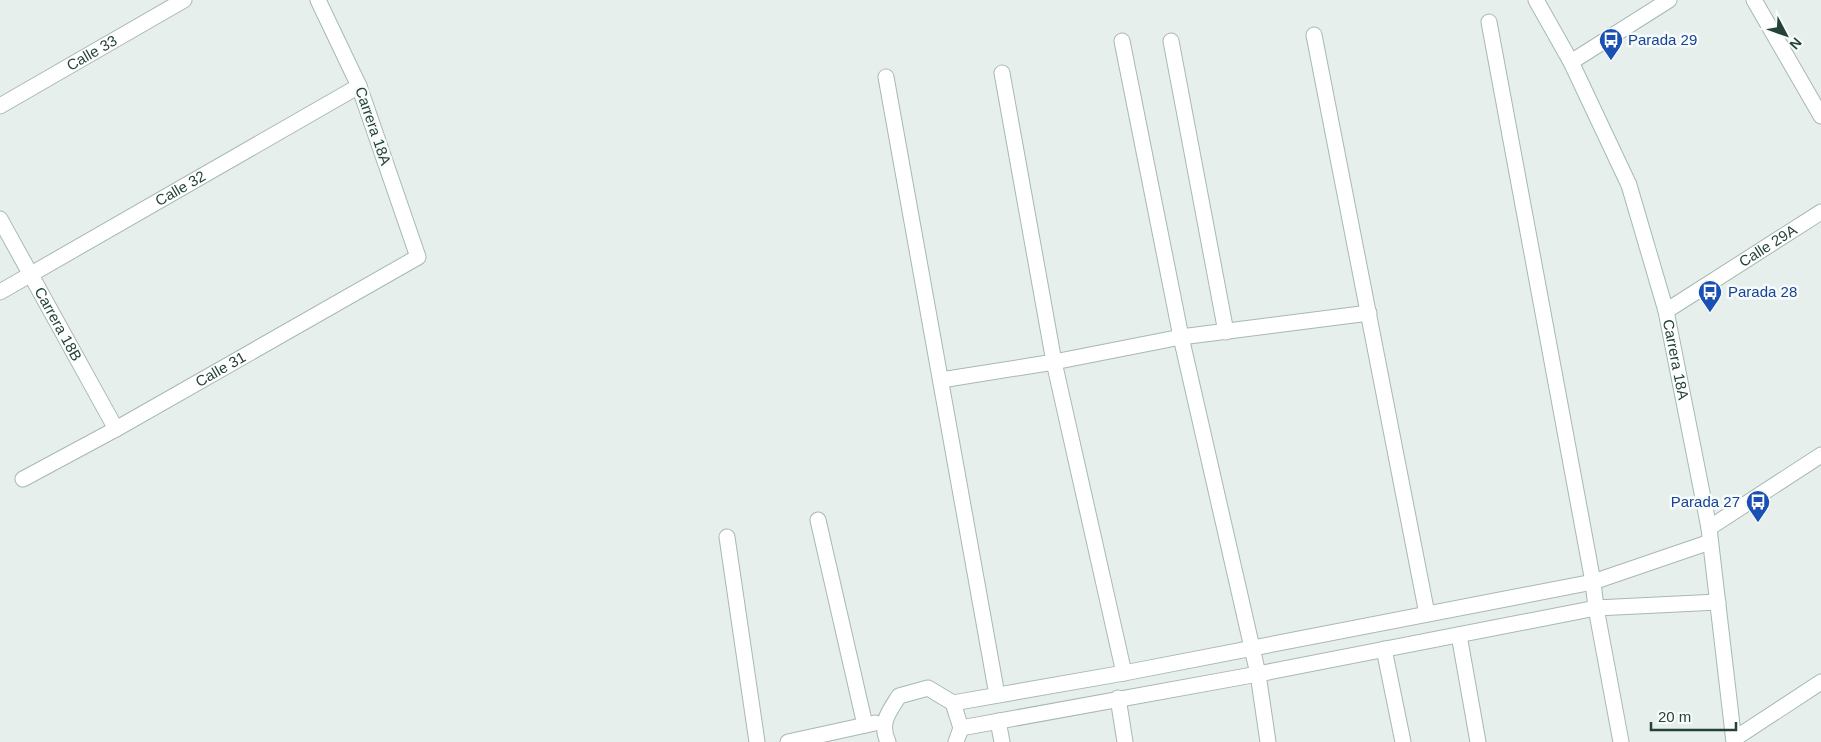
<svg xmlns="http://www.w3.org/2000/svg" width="1821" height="742" viewBox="0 0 1821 742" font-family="Helvetica,sans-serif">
<rect width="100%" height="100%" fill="#e6efeb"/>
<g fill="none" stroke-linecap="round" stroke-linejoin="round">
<g stroke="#a8b8b2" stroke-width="17">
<g id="street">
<path d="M1754,0L1821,116"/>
<path d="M1489,22L1593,582L1596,608L1621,742"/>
<path d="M1314,35L1427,614"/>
<path d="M1122,41L1181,337L1258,674L1268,742"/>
<path d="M1171,41L1226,332"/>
<path d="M1571,62L1669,0"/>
<path d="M1002,73L1054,362L1124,673"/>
<path d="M886,77L997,695"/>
<path id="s1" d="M0,106L184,0"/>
<path id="s2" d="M0,219L116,429"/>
<path id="s3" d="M0,292L359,86"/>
<path id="s4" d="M1666,311L1821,212"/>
<path d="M941,380L1054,362L1181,337L1369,313"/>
<path id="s5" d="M23,479L116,429L418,257L359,86L318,0"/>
<path d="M818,520L865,725"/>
<path d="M1709,528L1821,455"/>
<path d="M727,537L757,742"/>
<path d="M1459,635L1478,742"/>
<path d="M1384,649L1403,742"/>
<path d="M1118,698L1125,742"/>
<path d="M953,703L1124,673L1593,582L1710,542"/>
<path d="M998,721L1002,742"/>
<path d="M961,728L1258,674L1596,608L1718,602"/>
<path d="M1734,739L1821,682"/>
<path d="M788,742L875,723"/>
<path d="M888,742C879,723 889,712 899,696L928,688L953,703L961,728L956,742"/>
</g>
</g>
<g stroke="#a4bbb3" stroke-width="17">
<g id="secondary">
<path id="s6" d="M1536,0L1571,62L1629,185L1666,311L1709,528L1734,742"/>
</g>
</g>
<use href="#street" stroke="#fff" stroke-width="15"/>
<use href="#secondary" stroke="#fff" stroke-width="15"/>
</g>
<defs>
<g id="bus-pin" transform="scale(1.25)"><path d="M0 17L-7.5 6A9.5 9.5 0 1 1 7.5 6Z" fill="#1a4fb4" stroke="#f7fbf9"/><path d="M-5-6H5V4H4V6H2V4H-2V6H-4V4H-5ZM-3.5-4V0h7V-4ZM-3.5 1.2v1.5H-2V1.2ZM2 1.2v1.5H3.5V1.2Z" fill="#fff"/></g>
</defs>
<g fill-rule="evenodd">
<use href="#bus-pin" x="1611" y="40"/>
<use href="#bus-pin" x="1710" y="292"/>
<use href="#bus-pin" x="1758" y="502"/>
</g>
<g text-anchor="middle" stroke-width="5" stroke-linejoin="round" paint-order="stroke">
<g font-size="15" fill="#164399" stroke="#f7fbf9" text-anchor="start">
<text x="1628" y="45">Parada 29</text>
<text x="1728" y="297">Parada 28</text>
<text x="1740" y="507" text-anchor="end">Parada 27</text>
</g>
<g font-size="15" fill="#24423a" stroke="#f7fbf9">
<text dy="5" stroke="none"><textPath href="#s1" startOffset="106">Calle 33</textPath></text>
<text transform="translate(373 126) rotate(71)" y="5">Carrera 18A</text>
<text dy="5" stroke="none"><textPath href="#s3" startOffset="208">Calle 32</textPath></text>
<text dy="5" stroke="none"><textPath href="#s4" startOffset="121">Calle 29A</textPath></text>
<text dy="5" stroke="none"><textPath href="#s2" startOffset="120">Carrera 18B</textPath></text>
<text dy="5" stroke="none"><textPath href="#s6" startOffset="388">Carrera 18A</textPath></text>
<text dy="5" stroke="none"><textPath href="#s5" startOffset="226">Calle 31</textPath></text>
</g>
</g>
<g transform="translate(1786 35) rotate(131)" stroke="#f7fbf9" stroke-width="4" paint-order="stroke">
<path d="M0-4L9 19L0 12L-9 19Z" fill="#24423a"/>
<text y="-8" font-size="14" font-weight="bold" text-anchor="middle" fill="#24423a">N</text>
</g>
<path d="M1651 722v8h85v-8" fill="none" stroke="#24423a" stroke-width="2.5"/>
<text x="1658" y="722" font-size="15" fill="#24423a" stroke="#f7fbf9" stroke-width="4" paint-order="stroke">20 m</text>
</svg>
